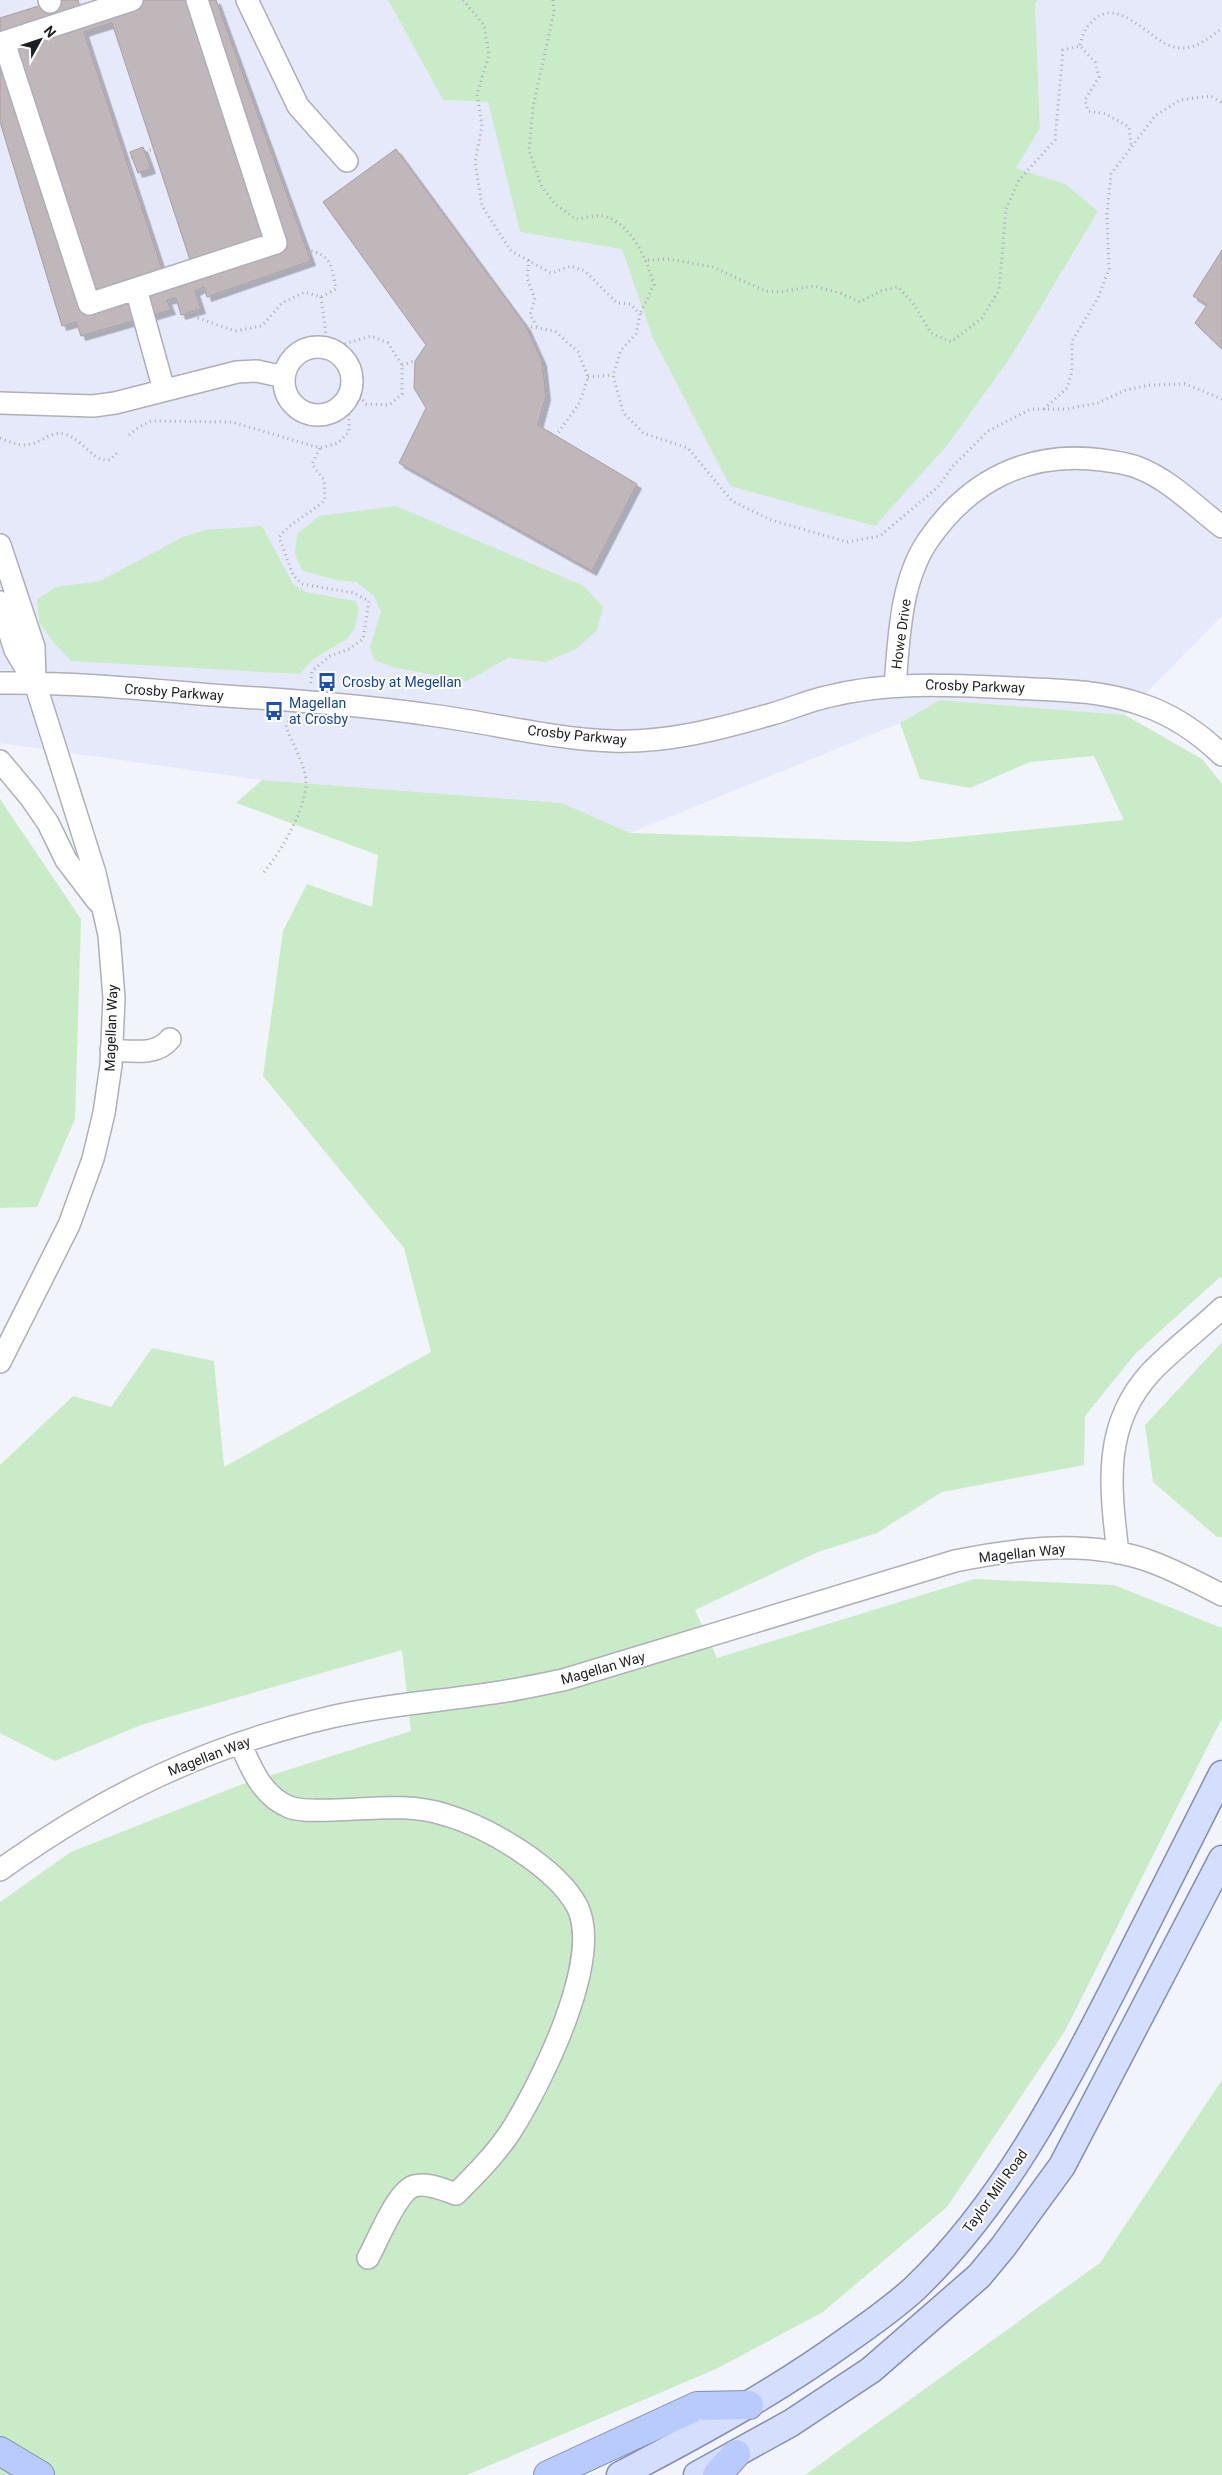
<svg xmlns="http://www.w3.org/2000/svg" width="1222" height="2475" viewBox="0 0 1222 2475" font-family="Roboto,sans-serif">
<defs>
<filter id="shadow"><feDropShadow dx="4.5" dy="4.5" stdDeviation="0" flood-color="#0004"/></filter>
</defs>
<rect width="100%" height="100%" fill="#f2f4fc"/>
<path fill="#e6e9f9" d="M0,0H388L443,100L488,102L520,232L622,248L652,336L1065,184L1016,168L1040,128L1035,3L1038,0H1222V616L1125,715L940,700L900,723L630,833L562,803L262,780L0,743Z"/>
<path fill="#c9ebc7" d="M388,0H1038L1035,3L1040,128L1016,168L1065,184L1098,211L1012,355L948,444L875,526L730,486L652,336L622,249L520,232L488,102L443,100Z
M396,506L584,586L603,607L597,630L576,649L546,662L508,658L467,681L392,667L374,660L370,647L381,612L374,596L356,582L337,580L303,571L295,555L297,534L319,516Z
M262,526L293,584L306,592L355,601L359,609L355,628L347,639L313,659L300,674L71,661L54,643L39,622L37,600L56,587L100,581L183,537L205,530Z
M940,700L1125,715L1202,759L1222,784V1278L1220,1277L1136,1353L1085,1416L1084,1465L942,1492L877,1533L818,1552L695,1610L717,1658L974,1579L1114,1585L1222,1628V1718L1065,2031L947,2207L823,2312L716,2369L467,2475H0V1902L71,1852L240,1785L411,1731L402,1650L141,1725L55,1761L0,1733V1465L73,1396L111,1407L152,1348L214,1361L224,1467L431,1352L404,1248L263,1076L283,931L307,884L372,907L378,855L236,803L262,780L562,803L630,833L908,842L1124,820L1094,756L1030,762L970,788L920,779L900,723Z
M0,799L81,919L75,1119L37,1207L0,1208Z
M1222,1342V1537H1217L1153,1482L1145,1425Z
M1222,2080V2475H805L1100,2263Z"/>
<path fill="#c0b7bb" stroke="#a79ea1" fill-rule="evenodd" filter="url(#shadow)" d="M58,0H78L81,10L100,0H216L311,261L207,297L204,287L195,291L201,309L181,315L176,298L167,300L171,310L81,336L76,322L62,326L0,122V18ZM112,23L191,263L163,272L84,32Z
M143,147L151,169L138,173L130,152Z
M396,149L526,326L542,361L546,396L538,425L637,484L592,571L399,463L426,408L414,388L415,361L426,345L323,202Z
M1222,250V349L1195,323L1207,305L1193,296Z"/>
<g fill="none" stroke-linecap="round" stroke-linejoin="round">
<g stroke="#aeafb7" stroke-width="24">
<path id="minor" d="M49,0L50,2
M132,0L4,42L89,304L276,243L197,0
M247,0L298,106L347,161
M136,289L164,390
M284 381a34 34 0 1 1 68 0a34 34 0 1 1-68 0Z
M0,403L93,406L115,403L237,372L257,371L284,377
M0,545L34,647L35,680
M0,602L15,650L35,683L95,873L109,935L114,998L111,1065L104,1113L93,1159L69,1225L0,1362
M0,683C71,682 142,689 213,695C288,700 364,705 438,716C496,724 554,739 612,741C667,743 720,729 772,714C790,709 808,701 826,697C888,681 950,685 1013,688C1057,690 1101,690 1143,705C1173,715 1200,734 1222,755
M895,686C899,639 900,583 927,542C968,481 1028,450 1102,460C1113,462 1128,463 1139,468C1170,480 1196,507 1222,527
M0,761L30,797L48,823L66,860L98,902
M111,1050C131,1051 157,1056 170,1039
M1118,1553C1110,1486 1102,1425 1151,1372C1173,1349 1199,1330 1222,1308
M240,1743C251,1768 262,1796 289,1807C303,1812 320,1810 334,1810C371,1809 410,1803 446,1815C488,1827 556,1867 577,1906C604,1959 540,2085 511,2131C495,2155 476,2174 456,2194C444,2190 427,2182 414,2186C397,2191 377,2242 368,2258
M0,1870C105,1795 206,1746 331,1717C387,1704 444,1701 500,1692C521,1689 542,1684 563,1680L955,1561C1019,1548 1089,1539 1152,1562C1176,1571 1199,1583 1222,1595"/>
</g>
<g stroke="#838eb0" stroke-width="29">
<path id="major" d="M620,2475C698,2434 774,2393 846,2341C869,2325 893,2308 914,2289C1003,2204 1059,2095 1114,1988C1150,1916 1186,1845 1222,1774
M697,2475L791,2423L871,2370L979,2276L1003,2247L1062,2166L1222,1859"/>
</g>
<g stroke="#838eb0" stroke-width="30">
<path id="highway" d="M0,2451L40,2475
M548,2475L697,2406L749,2405
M717,2475L736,2454"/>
</g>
<path stroke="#aaacb2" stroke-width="3" stroke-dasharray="1 4" stroke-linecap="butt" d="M463,0L484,25L489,55L477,94L482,126L475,162L482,206L511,251L551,273L571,266L585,271L617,303L630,304L640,314L636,334L621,350L613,375L623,412L643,433L688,448L732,501L771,520L847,542L880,536L938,487L953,466L988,431L1031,409H1066L1098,403L1126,390L1150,385L1185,384L1222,399
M553,0L554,12L533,107L529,151L542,187L555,204L576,219C584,218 595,215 603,216C632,223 647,260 654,285L640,314
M1080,45C1084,31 1085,27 1097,17C1123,0 1151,42 1174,47C1193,52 1208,39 1222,28
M145,152L153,149
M126,158L132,157
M529,260L527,279L535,298L530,315L538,328
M648,260L669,259L713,267L765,291L780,292L814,286L840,293L860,302L881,291L898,287L913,303L931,333L951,342L982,318L999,290L1006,209L1019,180L1055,140L1063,50L1080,46L1095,62L1099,77L1085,100L1088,111L1106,114L1129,127L1131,145
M321,297L328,349L371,336L388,343L402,365V394L389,405L366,404L351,386
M190,312L195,317L235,331L262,326L282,303L305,292L321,297L336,289C332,267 331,253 306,250
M526,326L555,331L578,352L588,377L580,402L556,436
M402,365L415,361
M588,377L613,375
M1044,409L1067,388L1072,371V341L1098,298L1109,269L1107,214L1111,174L1155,116L1180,100L1211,96L1222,103
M129,435L139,427L151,421L232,422L320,448L338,443L349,432V413L361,397
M0,438C10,442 20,447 31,444C42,442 51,431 64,434C83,438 91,462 110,460L117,453
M311,683L312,671L330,656L349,649L363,639L369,601L354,593L302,584L293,575L279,537C292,521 310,514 325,500L324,480L312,464L320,448
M264,872C281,852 312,800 305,774C301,758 292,742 286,727L289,719"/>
<use href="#minor" stroke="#fff" stroke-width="21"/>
<use href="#major" stroke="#d5dffd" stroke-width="26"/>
<use href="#highway" stroke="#b9cafc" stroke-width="28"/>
</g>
<defs>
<g id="bus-bare" transform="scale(1.5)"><path d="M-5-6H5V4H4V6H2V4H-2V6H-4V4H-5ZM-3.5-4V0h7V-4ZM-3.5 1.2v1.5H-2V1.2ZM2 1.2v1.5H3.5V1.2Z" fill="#1a4fb4" stroke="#fff" stroke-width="2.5" paint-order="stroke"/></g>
</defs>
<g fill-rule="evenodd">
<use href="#bus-bare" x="327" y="682"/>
<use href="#bus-bare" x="274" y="711"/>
</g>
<g text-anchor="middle" stroke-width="4" stroke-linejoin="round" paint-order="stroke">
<g font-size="14" fill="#1e1f22" stroke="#fff">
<text transform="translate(901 634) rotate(-82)" y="5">Howe Drive</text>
<text transform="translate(975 686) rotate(2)" y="5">Crosby Parkway</text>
<text transform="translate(174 692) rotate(4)" y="5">Crosby Parkway</text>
<text transform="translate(577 735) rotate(6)" y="5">Crosby Parkway</text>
<text transform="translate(111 1028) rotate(-88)" y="5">Magellan Way</text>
<text transform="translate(1022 1553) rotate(-6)" y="5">Magellan Way</text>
<text transform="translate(603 1668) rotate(-16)" y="5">Magellan Way</text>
<text transform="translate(209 1756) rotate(-21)" y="5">Magellan Way</text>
<text transform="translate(995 2191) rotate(-54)" y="5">Taylor Mill Road</text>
</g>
<g font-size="14" fill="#164399" stroke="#fff" text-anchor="start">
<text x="342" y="687">Crosby at Megellan</text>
<text x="289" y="708">Magellan<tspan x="289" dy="16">at Crosby</tspan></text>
</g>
</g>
<g transform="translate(40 40) rotate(50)" stroke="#ffffff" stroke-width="4" paint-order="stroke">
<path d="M0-4L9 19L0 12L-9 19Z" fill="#1e1f22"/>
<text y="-8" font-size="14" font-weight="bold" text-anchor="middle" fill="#1e1f22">N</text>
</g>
</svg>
